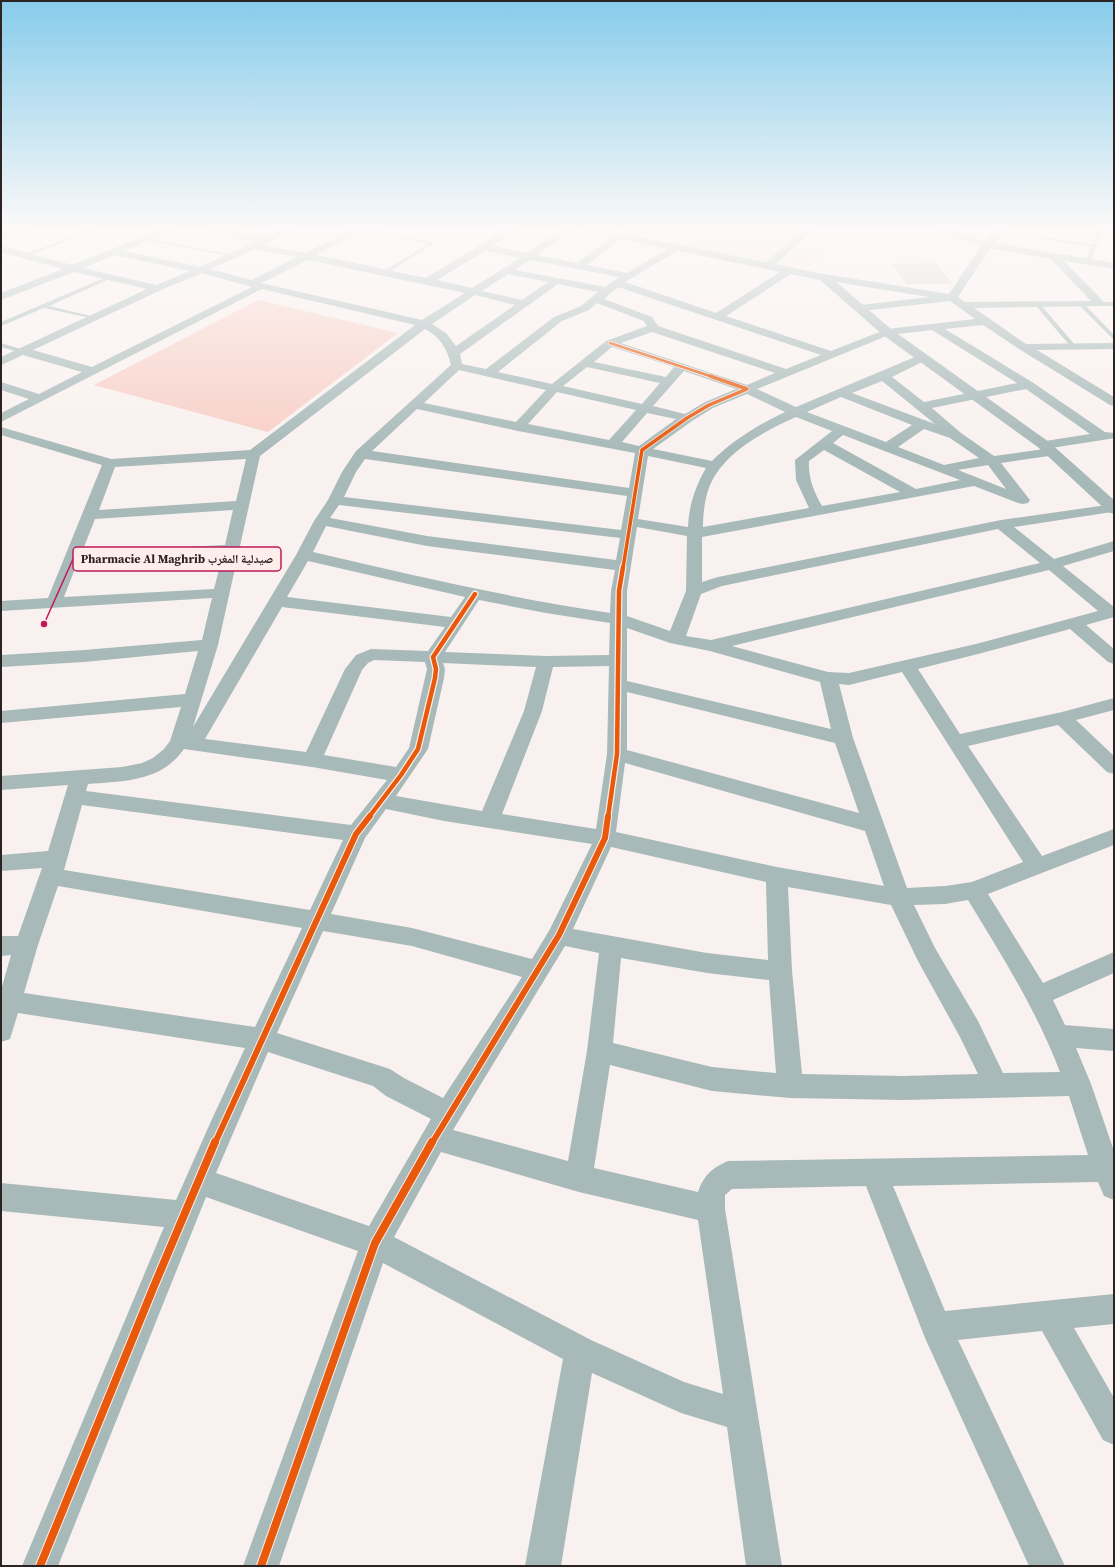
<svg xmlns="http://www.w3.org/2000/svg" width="1115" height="1567" viewBox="0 0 1115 1567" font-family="'Source Serif 4','Noto Naskh Arabic',serif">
<rect width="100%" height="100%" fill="#f9f1ef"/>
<path fill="#f7e5e1" d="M614,230H694L681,241H677Z
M696,230H804L773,262L677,246Z
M798,246L825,252L807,269L779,264Z"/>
<path fill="#f8cfc7" d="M258,300L398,333L268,432L94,385Z"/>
<path fill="#dbd3d1" d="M935,263L953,284H907L892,264Z"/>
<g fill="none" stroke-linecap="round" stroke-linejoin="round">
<path fill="#a7bab9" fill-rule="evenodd" d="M90,230H97L27,256L23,255Z
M364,230H375L434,243L386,274L384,273V271L428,244Z
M1098,230H1102L1090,262L1088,263L1086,262L1091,247L999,232L1001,231L1092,244Z
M145,238L233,255L235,256L233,257L147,240Z
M109,276L114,277L49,306L95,317V319L44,308L1,326V322Z
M1114,302V306H1100L1097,304L1100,302Z
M1079,303H1083L1114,335V340L1079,305Z
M1036,304H1040L1076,346V348H1072L1036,306Z
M1,343L24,350L25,351L22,353L1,347Z"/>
<path fill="#a7bab9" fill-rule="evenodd" d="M13,230H27L1,241V235Z
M160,230H173L124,251L200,267L255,242L212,233L208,230H227L264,238L280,230H292L263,245L305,253L351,230H363L316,255L426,278L505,230H516L492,246L527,253L562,230H573L537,255L577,263L616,234H622L624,236L622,238L587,265L627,273L673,246H679L681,248L679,250L625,282L716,313L786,268H794L795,270L794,272L726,316L831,351L887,329L975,319L950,301L861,311L857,310L856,308L857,306L861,305L929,297L824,280L819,277L824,274L949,294L981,246L939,230H953L985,241L996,230H1006L994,243L1114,263V269L1064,261L1104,302L1105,304L1104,306L974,308L1026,344L1114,343V349L1037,350L1114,397V406L1110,405L1019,349L983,325L945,329L1032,382L1105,432L1114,433V438L1109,439L1051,448L1056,449L1058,452L1056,455L1001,463L1030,500L1028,503L1023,504L1018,503L974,486L702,537V582L718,577L1001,520L1114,504V512H1112L1014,527L1054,559L1114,541V551L1063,566L1114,607V617L1086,625L1114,649V664L1108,662L1070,629L978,654L918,669L960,734L1062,712L1114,698V710L1076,720L1114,756V774L1107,772L1058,725L968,746L1042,856L1114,829V845L988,894L1043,983L1114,952V973L1053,1000L1065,1025L1114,1029V1051L1076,1048L1091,1084L1114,1151V1200L1104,1196L1098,1182L893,1186L945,1311L1114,1294V1324L1074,1328L1114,1398V1445L1103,1440L1042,1331L958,1340L1065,1566H1029L925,1338L866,1186L732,1189L725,1195V1209L782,1566H746L727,1427L681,1413L592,1373L561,1566H525L563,1359L383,1263L279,1566H243L358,1251L206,1197L58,1566H22L164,1227L1,1211V1183L176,1200L212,1119L245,1048L18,1013L10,1039L1,1042V990L11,955L1,956V936H18L42,868L1,871V855L48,851L68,785L1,790V776L122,767L142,763L153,758L164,749L170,741L181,707L1,723V711L185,694L198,651L84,662L1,667V655L84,650L202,640L212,598L1,611V601L48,598L102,465L1,435V427L111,459L250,450L415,325L262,289L1,422V413L29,399L1,390V382L39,394L82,372L23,355L1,365V357L147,289L74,272L1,300V293L63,269L1,252V246L72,265ZM990,248L1051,259L1091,301L965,302L958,297ZM255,249L297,257L251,280L210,269ZM485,251L520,258L472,288L437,280ZM114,255L190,271L156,285L83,268ZM308,260L465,293L422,320L261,283ZM530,260L619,277L605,287L515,270ZM202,273L252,287L92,367L33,350L161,290ZM508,274L548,282L522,300L482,291ZM558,284L598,292L581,306L554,317L486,369L462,364L460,354ZM618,287L821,355L786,369L658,326L652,317L604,299ZM475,295L515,305L456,346L446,333L432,324ZM597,303L644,321L647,326L606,341L552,384L498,372L562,321L589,310ZM425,329C440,337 447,348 451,365L356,451L342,472L328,500L314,521L296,555L193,727L218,645L260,456ZM932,330L1017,383L924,402L892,377L926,360L928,358L926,356L922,354L796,407L757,389L889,335ZM652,332L775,373L747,385L621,343ZM612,347L674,367L666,377L594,362ZM587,367L660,383L642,404L563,386ZM459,370L546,390L516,422L424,403ZM684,371L736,389L705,402L685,414L653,406ZM882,381L935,424L852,393ZM1026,389L1090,434L1039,442L1037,445L1039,448L1044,449L994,456L961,433L932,408ZM557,392L636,410L609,440L528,424ZM747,394L785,412C758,425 733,440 712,461L653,449L692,421L713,408ZM841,397L912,425L886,442L807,412ZM417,409L518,431L635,453L629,488L372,451ZM647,413L676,419L639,446L622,442ZM796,417L832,431L795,460L796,480L809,508L703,527C703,513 705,497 710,485C725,451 765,431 796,417ZM924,429L950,438L979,458L944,465L898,447ZM843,435L960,480L916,489L833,443ZM824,450L900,492L822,506C814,492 808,478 809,461ZM648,456L706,468C695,487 689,505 688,527L638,519ZM246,459L236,501L99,510L115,467ZM365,459L627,496L621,530L344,497L356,472ZM988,465L1006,489L958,470ZM339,505L620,538L616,560L427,536L330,518ZM233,510L225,545L82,552L95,519ZM326,526L427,546L615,570L611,591L610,613C510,598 412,575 313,552ZM637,527L687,536L686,591L670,631L627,616V591ZM998,529L1040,563L711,640L686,636L701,594L722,586ZM223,554L214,589L64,597L78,561ZM308,561L465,597L451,617L287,597ZM1049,570L1098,611L976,644L849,673L828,672L732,646ZM479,600L546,613L610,623L609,655L546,656L445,652ZM282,607L445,627L428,651L371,649L356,655L345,669L306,752L205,739ZM627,628L670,643L710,651L820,682L831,729L627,681ZM374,660L425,662L427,669L409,748L396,767L324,755L362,670L368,663ZM443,663L536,667L524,711L482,811L396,796L428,749L444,678L445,669ZM609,666L607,754L596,829L502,814L542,711L553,667ZM902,672L1023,862L972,882L945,886L907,888L853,738L839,684L849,685ZM627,692L835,743L859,813L627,750ZM184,749L312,767L387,780L351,825L86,791L88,784C124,781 161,782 184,749ZM625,763L865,831L884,886L777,867L616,832ZM82,805L343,840L310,910L64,870ZM386,809L444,821L592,844L550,929L532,959L412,928L331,914L365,838ZM611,847L766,882L768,960L707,953L573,929ZM58,886L302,928L255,1027L24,993L38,945ZM788,887L891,905L918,961L960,1037L978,1074L903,1076L802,1074L792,971ZM968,900C1002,956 1037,1011 1060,1072L1003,1073L978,1021L935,948L914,905L945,904ZM323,931L412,946L522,977L443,1098L404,1078L390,1069L277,1033ZM565,946L599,953L587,1051L568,1161L453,1130ZM621,958L707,973L769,980L776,1073L712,1067L613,1043ZM268,1052L373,1086L386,1096L431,1119L369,1226L216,1173ZM610,1065L712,1091L790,1098L903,1100L1069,1096L1088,1155L728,1161C712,1168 704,1175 698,1192L594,1168ZM441,1152L579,1192L698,1220L723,1394L684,1382L591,1340L394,1237Z
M803,230H813L772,268H764L763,266L764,264Z
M1097,230L1114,232V238L1098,232Z"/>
<path fill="#a7b8b8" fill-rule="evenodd" d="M585,230H607L828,275L891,329L1049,442L1114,500V514L1108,512L1039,448L883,335L820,280L590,233Z"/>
<g stroke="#fdeeeb" stroke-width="4">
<path id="cycleway-far4" d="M610,343L713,377"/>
</g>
<g stroke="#fdeeeb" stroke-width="5">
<path id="cycleway-far3" d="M623,568L642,450L687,418L709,405L747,389L710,376"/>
</g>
<g stroke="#fdeeeb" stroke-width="7">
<path id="cycleway-far2" d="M369,817L401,775L418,749L435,678L436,669L433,657L475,594
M608,817L617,754L619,591L623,567"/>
</g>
<g stroke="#fdeeeb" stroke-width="8">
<path id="cycleway-far1" d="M215,1143L356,834L370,816
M432,1143L559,935L605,838L608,816"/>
</g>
<g stroke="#fdeeeb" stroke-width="10">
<path id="cycleway" d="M40,1566L154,1286L215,1142
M261,1566L375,1243L432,1142"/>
</g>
<use href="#cycleway-far4" stroke="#e8590c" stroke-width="2.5"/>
<use href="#cycleway-far3" stroke="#e8590c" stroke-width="3.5"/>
<use href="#cycleway-far2" stroke="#e8590c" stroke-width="4.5"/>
<use href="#cycleway-far1" stroke="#e8590c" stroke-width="6"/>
<use href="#cycleway" stroke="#e8590c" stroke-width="8"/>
</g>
<linearGradient id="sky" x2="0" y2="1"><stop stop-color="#87cceb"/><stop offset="0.51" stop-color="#fcf9f8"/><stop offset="1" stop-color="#fcf9f8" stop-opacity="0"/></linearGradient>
<rect width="1115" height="450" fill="url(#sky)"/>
<path fill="none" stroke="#c2185b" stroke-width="1.5" d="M44 624L73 559"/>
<circle fill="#c2185b" stroke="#fdeeeb" stroke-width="1.5" cx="44" cy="624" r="4"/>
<rect fill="#fdeeeb" stroke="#c2185b" stroke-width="1.5" x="73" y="547" width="208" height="24" rx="4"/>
<g font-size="12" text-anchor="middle" font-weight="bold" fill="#2c2322">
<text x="177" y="563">Pharmacie Al Maghrib صيدلية المغرب</text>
</g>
<rect width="1115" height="1567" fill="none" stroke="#2c2322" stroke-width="4"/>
</svg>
